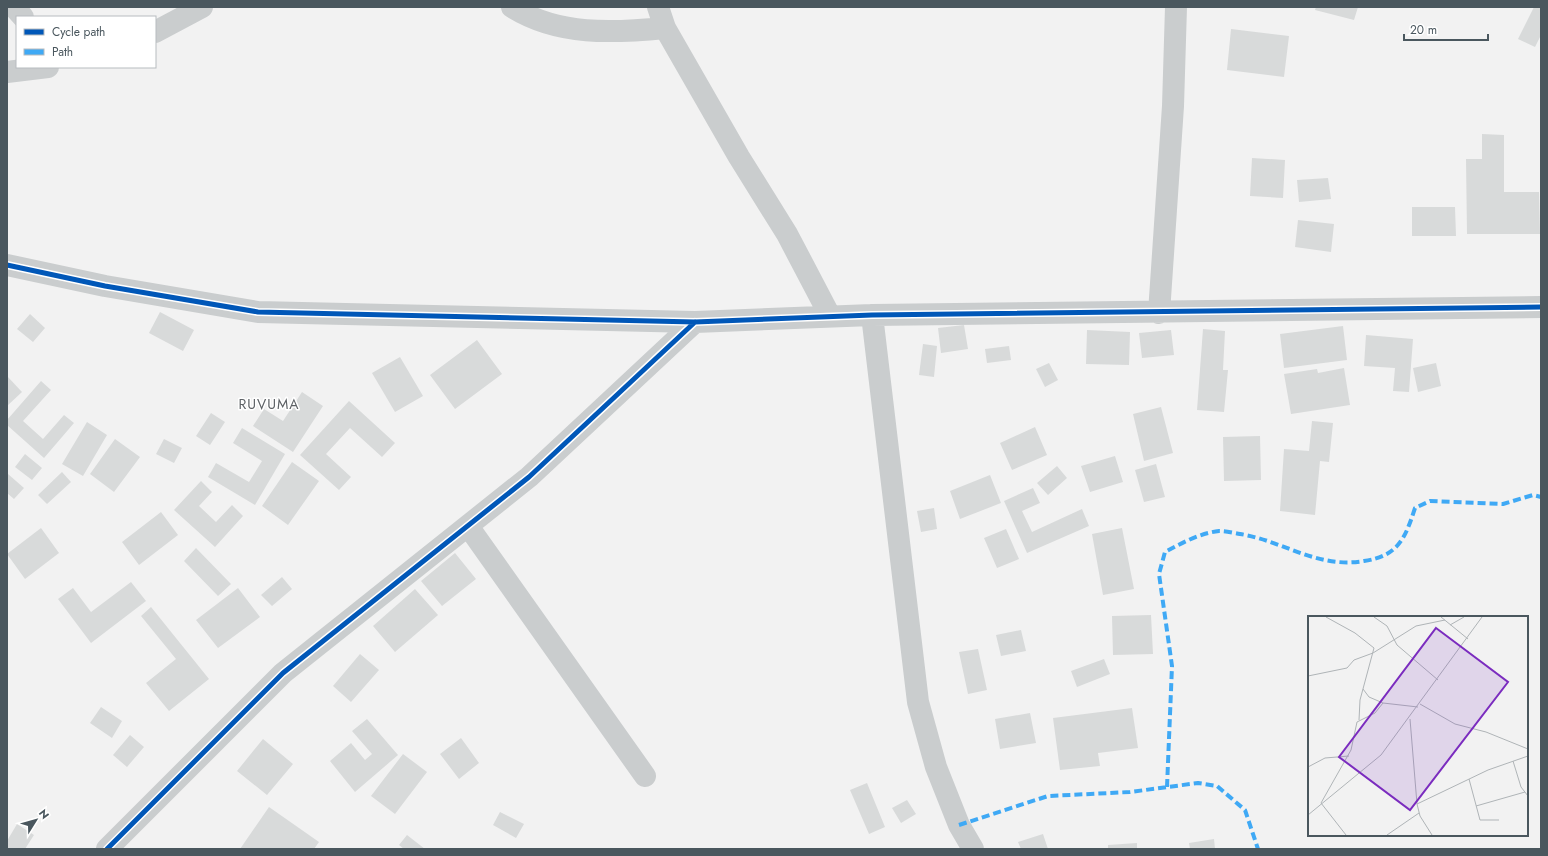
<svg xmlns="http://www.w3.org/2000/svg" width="1548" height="856" viewBox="0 0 1548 856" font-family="Jost,sans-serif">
<rect width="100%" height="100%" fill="#f2f2f2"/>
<path fill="#d8dada" d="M1316,7H1358L1354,20L1315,10Z
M1534,7H1541V35L1535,47L1518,39Z
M1231,29L1289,36L1284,77L1227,70Z
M1482,134L1504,135V192H1539L1540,234H1467L1466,159H1482Z
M1252,158L1285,160L1283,198L1250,196Z
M1328,178L1331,199L1299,202L1297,180Z
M1412,207H1455L1456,236H1412Z
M1298,220L1334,224L1331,252L1295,247Z
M160,312L194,330L183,351L149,333Z
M30,314L45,328L33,342L17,329Z
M964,325L968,349L941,353L938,328Z
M1343,326L1347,360L1284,368L1280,334Z
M1203,329L1225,331L1223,370H1228L1224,412L1197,410Z
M1087,330L1130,332L1129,365L1086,364Z
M1171,330L1174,355L1142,358L1139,333Z
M1366,335L1413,339L1409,392L1393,391L1395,368L1364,366Z
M477,340L502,374L455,409L430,375Z
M923,344L937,346L934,377L919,375Z
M1009,346L1011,360L987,363L985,349Z
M400,357L423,396L395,412L372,373Z
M1049,363L1058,380L1045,387L1036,369Z
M1436,363L1441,386L1418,392L1413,368Z
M1344,368L1350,405L1291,414L1284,374L1317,369L1318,373Z
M7,376L22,392L7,406Z
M41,381L51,390L23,421L43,439L64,415L74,423L44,458L7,425V420Z
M302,392L323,406L293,452L253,426L264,409L283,421Z
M349,401L395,443L382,457L350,428L326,454L351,477L339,490L300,455Z
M1161,407L1173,453L1144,461L1133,414Z
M211,413L225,422L210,445L196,436Z
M1312,421L1333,423L1329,462L1320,461L1315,515L1280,511L1284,449L1309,451Z
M87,422L107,435L83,476L62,464Z
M1035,427L1047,455L1012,470L1000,443Z
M242,428L285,454L255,505L208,477L216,463L249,482L262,461L233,443Z
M1260,436L1261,480L1224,481L1223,437Z
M115,439L140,457L114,492L90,474Z
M164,439L182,448L174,463L156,454Z
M25,454L42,468L32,480L15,467Z
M1115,456L1123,482L1090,492L1081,466Z
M292,462L319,481L288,525L262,506Z
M1156,464L1165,497L1144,502L1135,470Z
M1057,466L1067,478L1048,495L1037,483Z
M62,472L71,482L47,504L38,495Z
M8,474L24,488L14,499L7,493Z
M990,475L1001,503L960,519L950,491Z
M201,481L212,492L199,506L216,522L232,505L243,516L215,547L174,510Z
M1033,488L1040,503L1022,511L1032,532L1082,509L1089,526L1027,553L1004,501Z
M934,508L937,529L921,532L917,511Z
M161,512L178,535L139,565L122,542Z
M41,528L59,553L25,579L7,554Z
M1122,528L1134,589L1103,595L1092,534Z
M1006,529L1019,559L997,568L984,538Z
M196,548L231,584L218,596L184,561Z
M455,553L476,579L442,606L421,581Z
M282,577L292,589L272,606L261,595Z
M131,582L146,601L91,643L58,599L73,588L91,612Z
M238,588L260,617L218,648L196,620Z
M415,589L438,615L395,652L373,626Z
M151,607L209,679L169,711L146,683L176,659L141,616Z
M1151,615L1153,654L1113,655L1112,616Z
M1021,630L1026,651L1001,656L996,635Z
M978,649L987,690L968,694L959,652Z
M360,654L379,670L351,702L333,686Z
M1104,659L1110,674L1077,687L1071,671Z
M101,707L122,721L112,738L90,723Z
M1132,708L1138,748L1098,753L1100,766L1060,770L1053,718Z
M1030,713L1036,743L1000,749L995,719Z
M367,719L398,755L355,792L330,761L351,743L365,760L372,754L352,731Z
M130,735L144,747L127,767L113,755Z
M461,738L479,763L459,779L440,754Z
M263,739L293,764L267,795L237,771Z
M403,754L427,772L395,814L371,796Z
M867,783L885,827L869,834L850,790Z
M907,800L916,814L901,823L892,808Z
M269,807L319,842L314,849H240Z
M500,812L524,824L516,838L493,825Z
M17,824L34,835L25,849H7V841Z
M1043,834L1048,849H1021L1018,842Z
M407,835L425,849H404L399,845Z
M1214,839L1215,849H1190L1189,843Z
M1137,843V849H1108V845Z"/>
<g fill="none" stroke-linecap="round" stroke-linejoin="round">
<path stroke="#cacdce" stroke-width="22" d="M14,7L23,17
M512,7C558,36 613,33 665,28
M658,7L665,28L739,157L787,234L830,316
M155,32L202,7
M7,72L48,67
M7,265L105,286L258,312L695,322L872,315L1541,307
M1159,313L1173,106L1176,7
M872,315L918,702L936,767L959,825L973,849
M468,526L645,776
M107,849L283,673L529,477L695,322"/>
<path stroke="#3fa9f5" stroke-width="4" stroke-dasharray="8 4" stroke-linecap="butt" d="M1167,787L1172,666L1159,574L1165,552C1182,543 1200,533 1219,531C1226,531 1234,533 1240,534C1284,541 1317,569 1364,561C1398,556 1405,539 1415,508L1430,501L1503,504L1533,495L1541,497
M959,825L1048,796L1130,792L1198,783L1217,786L1245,810L1258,849"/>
<g stroke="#fff" stroke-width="8">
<path id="cycleway" d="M7,265L105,286L258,312L695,322L872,315L1541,307
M107,849L283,673L529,477L695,322"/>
</g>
<use href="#cycleway" stroke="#0057b8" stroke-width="5"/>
</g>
<g text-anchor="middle" stroke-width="3" stroke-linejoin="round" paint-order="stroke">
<g font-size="14" letter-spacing="1" fill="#5e6266" stroke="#fff">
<text x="269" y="409">RUVUMA</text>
</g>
</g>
<g transform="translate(1308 616)">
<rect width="220" height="220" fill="#f2f2f2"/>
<path fill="none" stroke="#afb4b7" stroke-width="1" d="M18,1L47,17L66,32L52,84L51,104M66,1L79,10L89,29L130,64M133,1L160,23M142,9L156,1M0,60L39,52L46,44L65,37L108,10L137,4M55,73L61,81L75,87L110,91M112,88L147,108L178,116L220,133M102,103L109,188L112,200L124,219M205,145L213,171L220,180M0,151L17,142L41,140M161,163L172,204H191M109,188L180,154L220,140M168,190L217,176M0,199L73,139L174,1M38,219L13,187L43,134L49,106L67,97L75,87M79,219L111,197"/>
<path fill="#7b2cbf" fill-opacity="0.15" stroke="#7b2cbf" stroke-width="2" d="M128,12L200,66L102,194L31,141Z"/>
<rect width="220" height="220" fill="none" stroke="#4a575e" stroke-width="2"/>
</g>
<rect width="1548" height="856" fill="none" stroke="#4a575e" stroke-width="16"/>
<rect x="16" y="16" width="140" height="52" fill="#ffffff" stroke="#b7bcbf"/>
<rect x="24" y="29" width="20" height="6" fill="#0057b8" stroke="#b7bcbf"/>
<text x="52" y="36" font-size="12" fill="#4a575e">Cycle path</text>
<rect x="24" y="49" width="20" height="6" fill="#3fa9f5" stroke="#b7bcbf"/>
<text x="52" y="56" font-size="12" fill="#4a575e">Path</text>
<g transform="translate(36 820) rotate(53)" stroke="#ffffff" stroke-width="3" paint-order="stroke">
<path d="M0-3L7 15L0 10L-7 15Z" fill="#4a575e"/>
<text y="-6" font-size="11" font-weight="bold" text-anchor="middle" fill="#4a575e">N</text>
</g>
<path d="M1404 34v6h84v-6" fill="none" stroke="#4a575e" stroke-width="2"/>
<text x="1410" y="34" font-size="12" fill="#4a575e" stroke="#ffffff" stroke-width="3" paint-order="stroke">20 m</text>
</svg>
